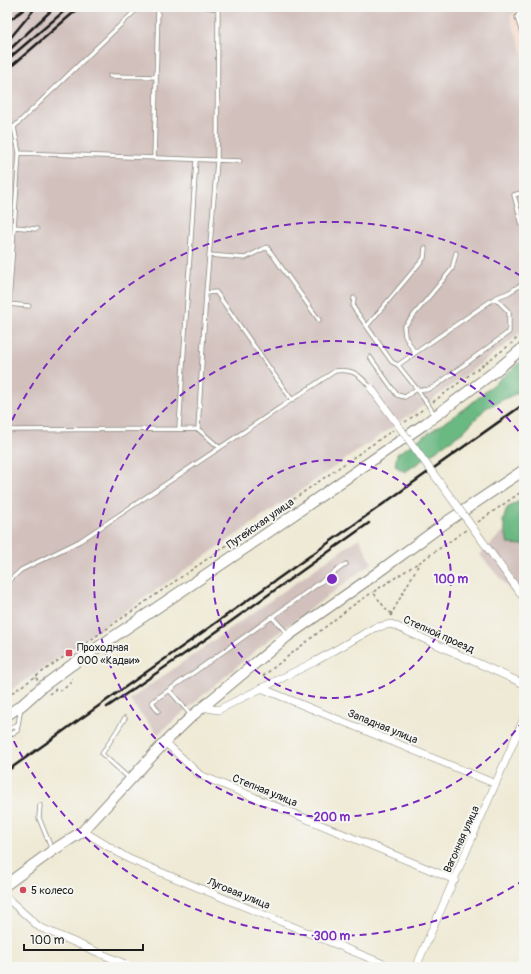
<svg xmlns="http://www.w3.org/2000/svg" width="531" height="974" viewBox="0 0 531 974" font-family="Pangolin,sans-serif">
<rect width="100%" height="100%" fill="#f6f6f2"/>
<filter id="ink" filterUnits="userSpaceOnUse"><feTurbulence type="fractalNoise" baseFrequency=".025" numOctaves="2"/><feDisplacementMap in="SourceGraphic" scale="8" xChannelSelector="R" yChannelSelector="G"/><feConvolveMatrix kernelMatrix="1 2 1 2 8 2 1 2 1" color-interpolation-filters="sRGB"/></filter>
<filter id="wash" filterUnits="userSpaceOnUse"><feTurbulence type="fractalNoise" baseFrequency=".012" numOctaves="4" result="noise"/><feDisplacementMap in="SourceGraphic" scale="16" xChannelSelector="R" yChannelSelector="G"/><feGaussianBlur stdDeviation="0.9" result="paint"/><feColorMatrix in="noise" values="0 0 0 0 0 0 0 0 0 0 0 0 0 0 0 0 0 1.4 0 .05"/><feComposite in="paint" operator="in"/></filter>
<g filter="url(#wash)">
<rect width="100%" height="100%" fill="#efead5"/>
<path fill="#f5d3c1" d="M519,7H524V57L510,17Z"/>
<path fill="#d1c0bc" d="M7,7H519L510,17L524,57V328L511,341L433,399L7,693Z
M524,510V606L480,555Z
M359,538L372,563L262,645L158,734L129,700Z"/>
<path fill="#6bb882" stroke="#446a4f" d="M524,359V383L517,393L486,408L463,432L405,472L395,466L397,454L467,407Z
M524,498V545L508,544L503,521L507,508Z"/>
</g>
<g filter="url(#ink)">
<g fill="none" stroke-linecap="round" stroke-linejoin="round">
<g stroke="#868378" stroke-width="5">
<path id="lane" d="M206,7L218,9L217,161L206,293L198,429L220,448
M524,7L517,17L524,40
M110,76L156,77
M7,126L14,127L139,7
M14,127L19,153L240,161
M154,158L158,9L161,7
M524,192L514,195L524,232
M14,227L37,229
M209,255L245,258L267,247L319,320
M206,293L216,292L292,400
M354,298L353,307L392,362L398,365L417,389L426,390L434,387L509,332V312L495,298L415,353
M495,298L508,293L524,283
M8,304L29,306
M9,304L19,153
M367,326L424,258L425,248
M370,357L397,395L405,397L417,389L435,415
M398,365L415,353L405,336L404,327L452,269L456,253
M179,429L196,160
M7,430L198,429
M7,583L21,570L80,541L335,371C353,369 359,374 371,388
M288,634L272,617L346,564
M158,711L152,702L169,690
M192,716L169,690L272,617
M125,718L102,754L130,779
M7,730L18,724
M7,736L17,731L21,707
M40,805L39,818L52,850"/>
</g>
<g stroke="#868378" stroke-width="8">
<path id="street" d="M261,688L496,784
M202,707L218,710L316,661L374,628L391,624L524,684
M165,742L200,775L455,880
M83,831L129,859L391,967
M7,898L39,927L132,967
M416,967L524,718"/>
</g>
<g stroke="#868378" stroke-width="12">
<path id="secondary" d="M7,715L22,705L42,687L73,664L247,547L426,423L498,369L524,347
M7,884L52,851L83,831L165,742L192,716L289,635L366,581L448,521L524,470"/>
</g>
<path stroke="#868378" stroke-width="1.5" stroke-dasharray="3 3" stroke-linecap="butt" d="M433,402L511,344L524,331
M405,422L425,408
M478,522L524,490
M392,613L388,612L373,592L418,563
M391,616L392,613L420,562L466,530
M263,676L352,606L373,592
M38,680L35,677L75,649L79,648L393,430
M49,694L56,689L62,690L71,683L72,678
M7,696L35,677"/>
<use href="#lane" stroke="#fff" stroke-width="3.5"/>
<use href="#street" stroke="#fff" stroke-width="7"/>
<use href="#secondary" stroke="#fff" stroke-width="10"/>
<path stroke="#1c1c1c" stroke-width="2.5" d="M7,22L27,7
M7,42L36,7
M7,52L55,7
M7,60L69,7
M7,70L80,7
M107,707L209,637L369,523
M7,771L524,404"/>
<g stroke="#868378" stroke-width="8" stroke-linecap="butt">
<path id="street-bridge" d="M371,388L524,598"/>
</g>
<use href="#street-bridge" stroke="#fff" stroke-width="7"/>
</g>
</g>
<g fill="none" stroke="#7b2cbf" stroke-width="2" stroke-dasharray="7 5">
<circle cx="332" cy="579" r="119"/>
<path d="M523 721A238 238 0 1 1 523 437"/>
<path d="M524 880A357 357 0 0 1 7 727M7 431A357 357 0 0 1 524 278"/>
</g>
<g fill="#d1495b" stroke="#f6f6f2" stroke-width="1.5">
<rect x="65" y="649" width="8" height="8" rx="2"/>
<circle cx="23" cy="890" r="4"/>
</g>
<g text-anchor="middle" stroke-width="4" stroke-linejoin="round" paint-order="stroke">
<g font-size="11" fill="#1c1c1c" stroke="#f6f6f2">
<text transform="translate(260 523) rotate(-35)" y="4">Путейская улица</text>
<text transform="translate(439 634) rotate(24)" y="4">Степной проезд</text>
<text transform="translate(383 726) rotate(22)" y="4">Западная улица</text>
<text transform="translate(265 790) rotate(22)" y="4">Степная улица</text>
<text transform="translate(461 839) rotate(-66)" y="4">Вагонная улица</text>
<text transform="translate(239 893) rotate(22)" y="4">Луговая улица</text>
</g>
<g font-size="11" fill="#1c1c1c" stroke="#f6f6f2" text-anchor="start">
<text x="77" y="651">Проходная<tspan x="77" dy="13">ООО «Кадви»</tspan></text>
<text x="31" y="894">5 колесо</text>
</g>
</g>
<circle cx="332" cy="579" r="6" fill="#7b2cbf" stroke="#f6f6f2" stroke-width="2"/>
<g font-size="12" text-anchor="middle" font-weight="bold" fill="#7b2cbf" stroke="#f6f6f2" stroke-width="4" stroke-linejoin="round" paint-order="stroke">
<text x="451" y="583">100 m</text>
<text x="332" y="821">200 m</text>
<text x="332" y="940">300 m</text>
</g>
<rect width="531" height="974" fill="none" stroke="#f6f6f2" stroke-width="24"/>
<path d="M24 944v6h119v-6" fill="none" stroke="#1c1c1c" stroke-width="2"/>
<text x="30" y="944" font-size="12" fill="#1c1c1c" stroke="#f6f6f2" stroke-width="3" paint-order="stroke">100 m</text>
</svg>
